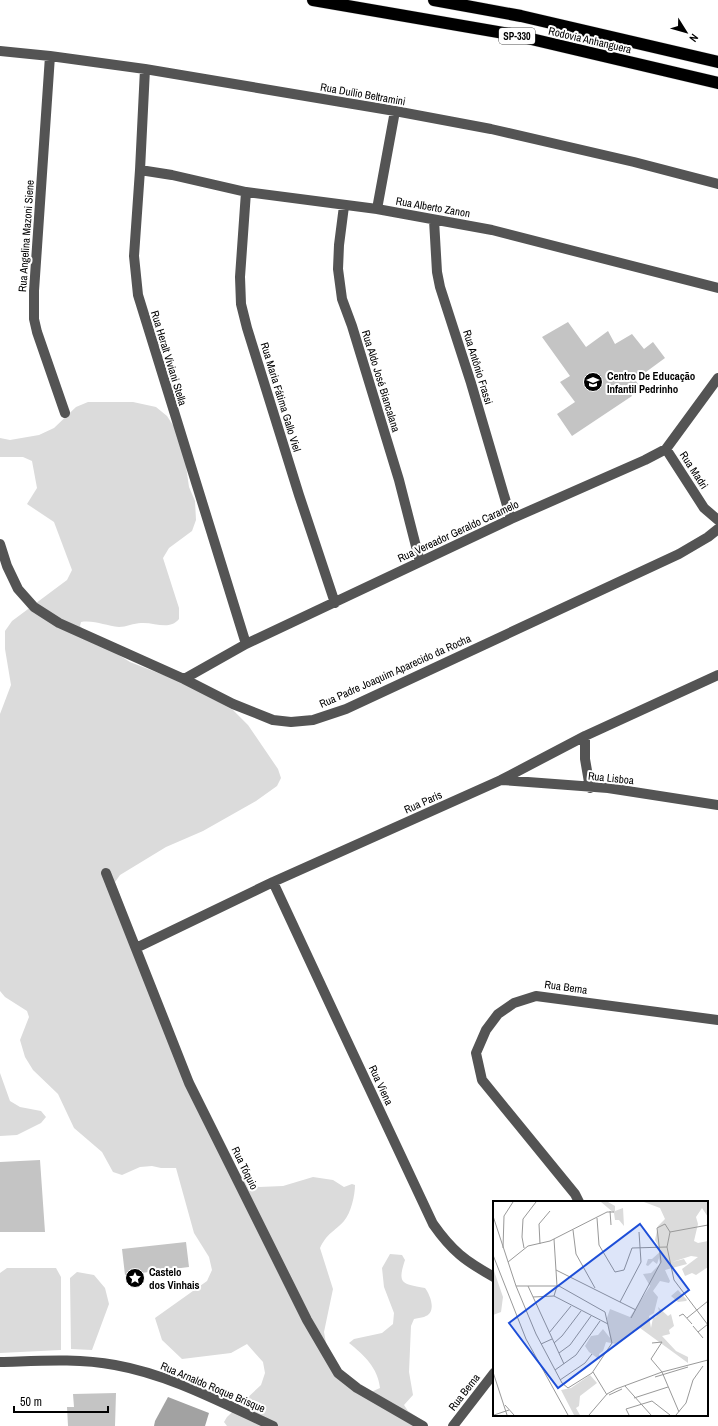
<svg xmlns="http://www.w3.org/2000/svg" width="718" height="1426" viewBox="0 0 718 1426" font-family="'Archivo Narrow',sans-serif">
<rect width="100%" height="100%" fill="#fff"/>
<path fill="#dbdbdb" d="M88,402H133L156,407L167,416L178,433L184,452L189,487L195,501L196,520L192,531L169,548L163,558L179,608V619C169,631 155,622 141,623C134,623 126,627 119,627C106,626 95,620 81,622L80,626L90,637L130,662L184,683L233,710L248,725L278,769L281,778L277,786L256,801L203,831L166,847L120,875L115,882L199,1108L237,1174L247,1183L259,1187L283,1186L313,1177L333,1180L344,1187L352,1184L355,1185C355,1195 351,1213 344,1221C334,1232 327,1233 320,1248L333,1289L324,1332L329,1359L336,1375L371,1392L380,1388C378,1368 364,1355 349,1343L354,1339L382,1333L393,1324L394,1313L384,1287L382,1268L390,1254L402,1255L405,1260C397,1284 402,1284 425,1288C431,1296 437,1313 424,1317C421,1318 417,1318 414,1319L411,1326L409,1372L413,1395L404,1405L408,1411L428,1424L425,1426H227L224,1422L227,1417L261,1385L265,1373L263,1362L247,1344L231,1353L182,1359L162,1340L155,1318L207,1281L212,1270L209,1257L194,1233L176,1168H161L152,1166L140,1167L122,1175L113,1172L102,1152L74,1128L58,1094L33,1070L25,1057L20,1040L29,1017L27,1011L5,997L0,991V714L11,685L5,649V631L12,621L67,580L72,570L54,522L27,504L37,488L32,461L23,457H0V438L10,440L39,435L54,428L76,407Z
M0,1073L10,1101L20,1107L41,1111L46,1117L41,1123L17,1135L0,1136Z
M7,1268H56L61,1277V1350L0,1353V1273Z
M77,1272L94,1275L105,1288L109,1304L92,1350L71,1349L70,1278Z"/>
<path fill="#a2a2a2" d="M168,1397L209,1413L205,1426H154L155,1421Z"/>
<path fill="#c4c4c4" d="M568,322L586,347L608,331L615,344L632,334L644,349L653,342L665,358L635,380L639,385L630,392L632,396L572,436L557,414L575,402L560,382L570,376L542,337Z
M40,1160L45,1232H0V1162Z
M186,1242L189,1267L125,1275L122,1249Z
M116,1393L115,1426H68L67,1407H74L73,1394Z"/>
<g fill="none" stroke-linecap="round" stroke-linejoin="round">
<g stroke="#dbdbdb" stroke-width="13">
<path id="highway" d="M313,0L510,34L718,83
M434,0L521,16L718,62"/>
</g>
<path stroke="#545454" stroke-width="10" d="M0,51L50,56L145,69L395,111L491,129L634,162L718,184
M50,56L34,291V319L37,332L65,413
M145,69L140,170L134,256L138,295L246,644
M140,170L172,175L246,192L377,209L492,230L718,288
M246,192L240,277L241,304L247,328L299,495L335,603
M344,206L339,245L338,269L342,299L352,326L399,480L420,562
M377,209L395,111
M434,220L437,272L440,287L471,383L511,519
M666,449L704,508L718,520
M0,544L7,566L18,589L34,607L59,623L184,679L233,704L273,720L291,722L313,720L346,709L679,554L708,537L718,529
M184,679L246,644L511,519L645,460L666,449L718,378
M585,736V759L590,788
M502,780L608,788L718,805
M106,873L189,1083L307,1320L338,1373L357,1388L423,1426
M273,882L341,1028L433,1224C452,1251 465,1261 494,1277
M136,948L273,882L501,780L585,736L718,675
M579,1202L575,1194L482,1080L476,1053L486,1030L498,1014L514,1003L536,996L718,1020
M0,1362C38,1361 77,1358 115,1365C171,1375 222,1403 273,1426
M453,1426L494,1373"/>
<use href="#highway" stroke="#000" stroke-width="12"/>
</g>
<defs>
<g id="school-disc" transform="scale(1)"><circle r="9.5" fill="#000" stroke="#fff"/><path d="M0-5L7-2L0 1L-7-2ZM-4 1L0 2.5L4 1V4Q0 6-4 4Z" fill="#fff"/></g>
<g id="sight-disc" transform="scale(1)"><circle r="9.5" fill="#000" stroke="#fff"/><path d="M0-6L1.8-2.2L6-1.7L2.9 1.2L3.7 5.4L0 3.3L-3.7 5.4L-2.9 1.2L-6-1.7L-1.8-2.2Z" fill="#fff"/></g>
</defs>
<g fill-rule="evenodd">
<use href="#school-disc" x="593" y="382"/>
<use href="#sight-disc" x="135" y="1278"/>
</g>
<g text-anchor="middle" stroke-width="4" stroke-linejoin="round" paint-order="stroke">
<rect fill="#fff" stroke="#4c4c4c" stroke-width="1" x="499" y="28" width="36" height="16" rx="3"/>
<g font-size="10" font-weight="bold" fill="#000">
<text x="517" y="40">SP-330</text>
</g>
<g font-size="11" fill="#000" stroke="#fff">
<text transform="translate(590 40) rotate(13)" y="4">Rodovia Anhanguera</text>
<text transform="translate(363 94) rotate(10)" y="4">Rua Duílio Beltramini</text>
<text transform="translate(433 207) rotate(10)" y="4">Rua Alberto Zanon</text>
<text transform="translate(26 236) rotate(-86)" y="4">Rua Angelina Mazoni Siene</text>
<text transform="translate(169 358) rotate(73)" y="4">Rua Heralt Viviani Stella</text>
<text transform="translate(478 367) rotate(73)" y="4">Rua Antônio Frassi</text>
<text transform="translate(381 381) rotate(73)" y="4">Rua Aldo José Biancalana</text>
<text transform="translate(281 397) rotate(73)" y="4">Rua Maria Fátima Gallo Viel</text>
<text transform="translate(694 470) rotate(57)" y="4">Rua Madri</text>
<text transform="translate(458 531) rotate(-25)" y="4">Rua Vereador Geraldo Caramelo</text>
<text transform="translate(395 671) rotate(-24)" y="4">Rua Padre Joaquim Aparecido da Rocha</text>
<text transform="translate(611 778) rotate(6)" y="4">Rua Lisboa</text>
<text transform="translate(423 802) rotate(-24)" y="4">Rua Paris</text>
<text transform="translate(566 987) rotate(8)" y="4">Rua Berna</text>
<text transform="translate(381 1085) rotate(65)" y="4">Rua Viena</text>
<text transform="translate(245 1168) rotate(64)" y="4">Rua Tóquio</text>
<text transform="translate(213 1387) rotate(23)" y="4">Rua Arnaldo Roque Brisque</text>
<text transform="translate(464 1392) rotate(-52)" y="4">Rua Berna</text>
</g>
<g font-size="11" font-weight="bold" fill="#000" stroke="#fff" text-anchor="start">
<text x="607" y="380">Centro De Educação<tspan x="607" dy="13">Infantil Pedrinho</tspan></text>
<text x="149" y="1276">Castelo<tspan x="149" dy="13">dos Vinhais</tspan></text>
</g>
</g>
<g transform="translate(493 1201)">
<rect width="215" height="215" fill="#fff"/>
<path d="M108,1H115L122,5V10L130,7L131,25L126,19H122L121,12ZM151,1H215V16L209,7L203,16L205,23L201,40L205,42L215,40V66L203,74L199,72L192,75L189,68L205,56L198,55L179,61L191,58L194,63L172,69L177,80L176,82L167,80L160,90L165,96L161,112L156,115L158,127L160,117L163,116L166,110L165,106L175,115L178,113L181,125L176,129L177,133L169,135L183,150L195,156V162L147,127L123,143L113,141L110,150L106,153L107,159L96,151L92,145L98,135L105,134L110,128L117,137L114,117L117,108L137,116L157,85L150,73L158,72L167,63L166,57L164,63L160,60L155,65L153,64L155,58H159L168,50L162,39L165,25L172,18L167,7ZM0,67L10,96L8,111L0,114ZM185,89L194,99L193,100L185,101L178,95ZM97,174L104,182L87,195L86,205L83,207L87,214H81L68,189L78,187Z" fill="#dbdbdb"/>
<path fill="none" stroke="#999" stroke-width="1" d="M117,10L118,24M0,15L23,85L43,133L69,182L75,187L99,172L119,142L112,111L66,85H23M104,17L106,44L122,71L131,69L139,47L174,46M80,29L83,53L102,87M177,31L174,46L181,79L215,124M177,31L215,24M47,43L46,23L57,10M10,47L11,15L20,1M31,47L29,36L30,18L43,1M0,54L33,138L75,214M15,61L35,45L57,40L114,11H121M63,69L143,109M35,85L71,163M61,95L64,85L61,38M40,96L61,95L115,123M127,101L148,61L146,31M186,115L190,113L199,123M138,117L168,61L164,27L172,23L177,31M194,117L215,100M200,125L210,137M205,131L215,123M56,132L78,105M61,142L69,135L88,110M159,142L169,141L158,158L169,171L186,211M48,143L59,138M66,152L77,144L98,115M62,169L83,154L107,120M0,171L14,214M100,171L114,194M162,176L195,166M67,179L92,162L99,153M132,185L158,214M116,194L129,188M141,197L175,186M12,204L21,214M1,214L16,209M96,214L114,193L123,188L169,171L215,159M136,214L133,208L159,200L177,214M183,214L193,202L200,179L210,165"/>
<path fill="#1d4ed8" fill-opacity="0.15" stroke="#1d4ed8" stroke-width="2" d="M147,23L196,89L65,187L16,122Z"/>
<rect width="215" height="215" fill="none" stroke="#000" stroke-width="2"/>
</g>
<g transform="translate(686 32) rotate(127)" stroke="#ffffff" stroke-width="3" paint-order="stroke">
<path d="M0-3L7 15L0 10L-7 15Z" fill="#000000"/>
<text y="-6" font-size="11" font-weight="bold" text-anchor="middle" fill="#000000">N</text>
</g>
<path d="M14 1406v6h94v-6" fill="none" stroke="#000000" stroke-width="2"/>
<text x="20" y="1406" font-size="12" fill="#000000" stroke="#ffffff" stroke-width="3" paint-order="stroke">50 m</text>
</svg>
